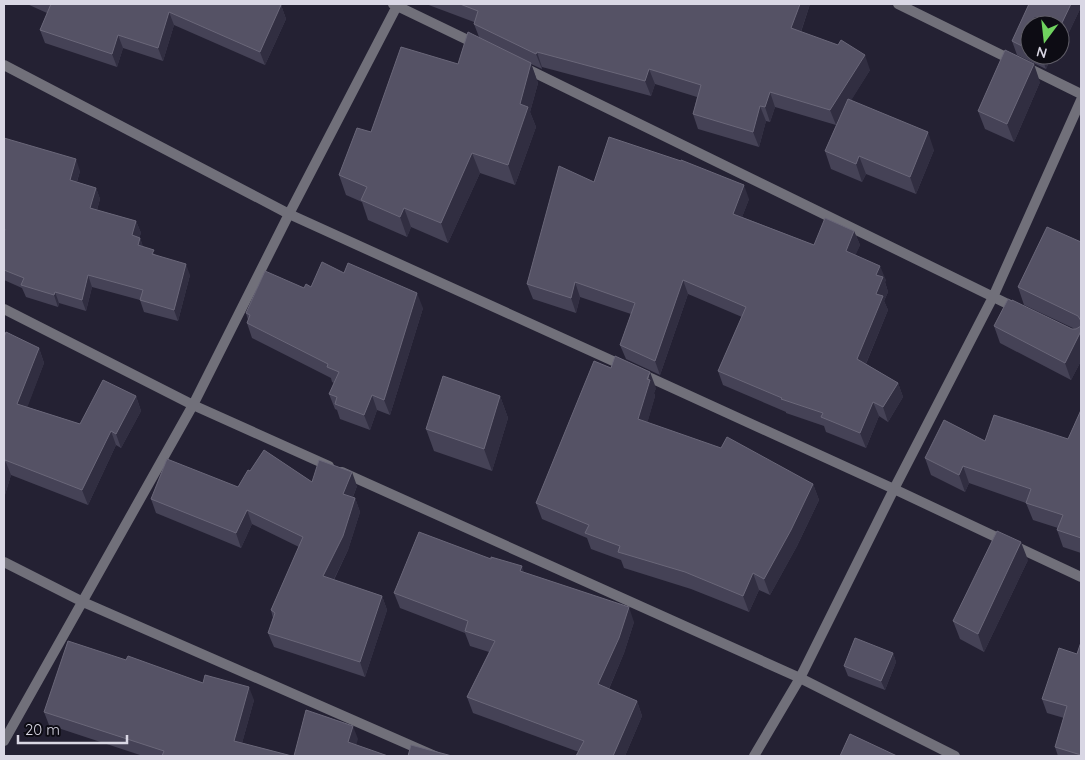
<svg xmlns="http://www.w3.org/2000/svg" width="1085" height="760" viewBox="0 0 1085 760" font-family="Quicksand,sans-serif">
<rect width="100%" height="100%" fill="#242133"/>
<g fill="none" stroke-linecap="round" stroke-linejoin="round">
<path stroke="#71707a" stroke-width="10" d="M393,4L476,44
M898,4L1081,94
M4,65L289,214L624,366
M523,67L1018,309
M4,309L193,405L329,466
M642,374L894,489L1081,577
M342,472L800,678L955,756
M4,562L83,602L435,756
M4,741L193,405L289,214L398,4
M754,756L800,678L894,489L993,297L1081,100"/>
</g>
<path fill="#454256" d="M27,4H277L281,5L286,19L265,65L174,25L163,61L123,48L117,67L45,43L40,30L47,13Z
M426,4H810L801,32L870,70L851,100L934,150L916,194L866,174L862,182L831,169L825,151L839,119L836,125L775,107L770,122L766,121L759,147L698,129L693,114L697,97L655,84L651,96L542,67V69L531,64L538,83L530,112L536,127L515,185L480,173L448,243L411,227L407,237L368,220L362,202L346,195L339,175L371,132L458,64L479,37L474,24V22Z
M1081,4V7L1060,51V25H1030V55H1058L1057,58L1052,55L1046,69L1017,55L1012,41L1039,5Z
M1040,82L1014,142L985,129L978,111Z
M4,138L80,171L77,182L96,188L100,199L97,210L136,221L141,233L139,238H140L143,247L156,255L190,275L178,321L144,312L140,300L92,287L86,311L59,303L58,307L26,297L22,288L4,280Z
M594,182L749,199L742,217L814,245L854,231L860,245L855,255L886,280L885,282L888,292L884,301L888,310L866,364L898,383L903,397L888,422L879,416L866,448L826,432L824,426L786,413V412L723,385L718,371L742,317L688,294L660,375L626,359L620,345L631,314L580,297L576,313L533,299L527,284Z
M1081,242V361L1071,380L1000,343L994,326L1075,329L1024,305L1018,287Z
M311,287L423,308L390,415L377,410L370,430L340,419L337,410L335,409L329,394L334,383L332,382L331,378L252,338L247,323L248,320L246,313L304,288Z
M4,337L39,348L44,363L27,407L80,424L136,396L141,411L121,448L116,445L88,505L11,475L4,498Z
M656,388L654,393L655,396L647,423L813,484L819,500L797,546L770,595L759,590L749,612L691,589L624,568L621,560L591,549L587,538L542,519L536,503Z
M500,396L508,418L492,471L434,451L426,429Z
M1081,410V553L1063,547L1057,530L1058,528L1033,520L1026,503L969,483L965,492L931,475L925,458L985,441L1068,439Z
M250,471L312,482L357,486L353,497L355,498L360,512L348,550L334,580L382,596L387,610L365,677L274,647L268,633L273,618L271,610L299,547L252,524L241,548L156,513L151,499L238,487Z
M1028,560L984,652L960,639L953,621Z
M524,573L634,622L624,653L609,689L637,701L642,716L625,756H576L579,752L473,713L467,697L489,652L470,646L465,633L400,608L394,593Z
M1081,642V756H1058L1055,747L1064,718L1047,713L1042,699L1077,654Z
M893,653L896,662L885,690L848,676L844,666Z
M126,660L203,683L254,700L242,743L292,756H143L49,725L44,712Z"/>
<path fill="#312e41" d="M800,4H810L797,43L791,28Z
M1071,4H1081V7L1060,51V27Z
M281,5L286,19L265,65L260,52Z
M169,12L174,25L163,61L158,48Z
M118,35L123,48L117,67L112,54Z
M537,52L542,67V69L536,54Z
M865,55L870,70L836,125L830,110Z
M1041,55H1052L1046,69Z
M531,63L538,83L530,112L536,127L515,185L508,165L520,104Z
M1034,64L1040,82L1014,142L1007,124Z
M649,69L655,84L651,96L645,81Z
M770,92L775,107L770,122L765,107Z
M760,106L766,121L759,147L753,132Z
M928,132L934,150L916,194L910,177Z
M472,153L480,173L448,243L441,223Z
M859,156L866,174L862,182L856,164Z
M76,159L80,171L74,191L70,180Z
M744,185L749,199L738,228L733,214Z
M96,188L100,199L94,220L90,208Z
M404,208L411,227L407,237L400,217Z
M136,221L141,233L136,247L132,235Z
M854,231L860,245L851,266L846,251Z
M140,238L144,249L138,245Z
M186,264L190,275L178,321L174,310Z
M880,266L886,280L885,282L888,292L884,301L888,310L862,373L857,359L876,294V275Z
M88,275L92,287L86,311L82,300Z
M683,280L688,294L660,375L655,361Z
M575,282L580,297L576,313L571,298Z
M55,292L59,303L58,307L54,295Z
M417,293L423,308L390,415L384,400Z
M1081,331V361L1071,380L1065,363Z
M39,348L44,363L23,419L17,404Z
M650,372L656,388L654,393L655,396L644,435L638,419Z
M898,383L903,397L888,422L883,407Z
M372,395L377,410L370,430L364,415Z
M136,396L141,411L121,448L116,434Z
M500,396L508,418L492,471L484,449Z
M873,402L879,416L866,448L860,433Z
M111,431L116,445L88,505L82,490Z
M5,460L11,475L4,498V466Z
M963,466L969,483L965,492L959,475Z
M352,472L357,486L348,509L343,494Z
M813,484L819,500L797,546L770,595L764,579Z
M355,498L360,512L348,550L328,591L323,576Z
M247,510L252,524L241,548L236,533Z
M1021,542L1028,560L984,652L978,634Z
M522,566L527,581L520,571Z
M753,573L759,590L749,612L743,596Z
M382,596L387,610L365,677L360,662Z
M629,607L634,622L624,653L604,700L598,684Z
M893,653L896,662L885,690L881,681Z
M249,687L254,700L239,754L234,741Z
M637,701L642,716L625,756H613Z
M353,726L358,739L353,756L348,742Z"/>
<path fill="#555265" stroke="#6a6779" d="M51,4H277L281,5L260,52L169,12L158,48L118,35L112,54L40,30Z
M460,4H800L791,28L838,45L841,40L865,55L830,110L770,92L765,107L760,106L753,132L693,114L701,85L649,69L645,81L537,52L536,54L474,24L478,11Z
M1029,4H1038L1039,5L1040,4H1071L1060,27V25H1030V50L1012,41Z
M468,32L531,63L520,104L528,107L508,165L472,153L441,223L404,208L400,217L361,200L367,187L339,175L357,128L371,132L401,47L458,64Z
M1005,50L1034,64L1007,124L978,111Z
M848,99L928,132L910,177L859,156L856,164L825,151Z
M609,137L681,161V160L744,185L733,214L814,245L825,218L854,231L846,251L880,266L876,275L883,277L876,294L883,296L857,359L898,383L883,407L873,402L860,433L821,417L823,413L781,399L782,398L718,371L746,307L683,280L655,361L620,345L635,303L575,282L571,298L527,284L559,166L594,182Z
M4,138L76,159L70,180L96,188L90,208L136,221L132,235L140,238L138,245L154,250L152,254L186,264L174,310L140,300L143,290L88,275L82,300L55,292L54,295L21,285L24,278L4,270V233L5,229H4Z
M1047,227L1081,242V321L1078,316L1018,287Z
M322,262L344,273L348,263L417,293L384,400L372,395L364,415L335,404L337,397L329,394L339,372L327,367L328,364L247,323L250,315L246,313L265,271L304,288L306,284L311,287Z
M1008,299L1012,301V300L1072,329H1076L1081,326V323V331L1065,363L994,326Z
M6,332L39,348L17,404L80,424L103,380L136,396L116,434L111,431L82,490L5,460L4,466V337Z
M615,356L650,372L647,379L650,380L638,419L721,448L727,437L813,484L791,530L764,579L753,573L743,596L685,572L618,552L620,546L585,533L589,525L536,503L594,361L611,368Z
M443,376L500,396L484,449L426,429Z
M1081,410V538L1057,530L1063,515L1026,503L1031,489L963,466L959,475L925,458L944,420L985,441L994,415L1068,439Z
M264,450L312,482L319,460L352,472L343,494L355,498L343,536L323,576L382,596L360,662L268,633L275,613L271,610L303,537L247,510L236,533L151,499L167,459L238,487L248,470L250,471Z
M997,531L1021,542L978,634L953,621Z
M419,532L491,559V557L522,566L520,571L629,607L619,638L598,684L637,701L613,756H576L584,741L467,697L495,641L465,631L468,621L394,593Z
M855,638L893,653L881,681L844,666Z
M68,641L126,660L128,656L203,683L205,675L249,687L234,741L292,756H162L164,751L44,712Z
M1081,642V755L1055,747L1067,706L1042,699L1059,648L1077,654Z
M306,710L353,726L348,742L388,756H294Z
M850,734L897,756H840Z
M411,745L452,756H408Z"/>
<rect width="1085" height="760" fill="none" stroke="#d9d7e4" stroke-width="10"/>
<g transform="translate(1045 40) rotate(195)"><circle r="24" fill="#0d0c14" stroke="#5f5d67"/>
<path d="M0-4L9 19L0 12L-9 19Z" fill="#6fd35f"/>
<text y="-8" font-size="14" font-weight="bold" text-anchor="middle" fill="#d9d7e4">N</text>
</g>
<path d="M18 735v8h109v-8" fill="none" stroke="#d9d7e4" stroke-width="2.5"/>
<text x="25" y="735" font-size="15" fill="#d9d7e4" stroke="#0d0c14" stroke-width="4" paint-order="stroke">20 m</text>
</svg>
